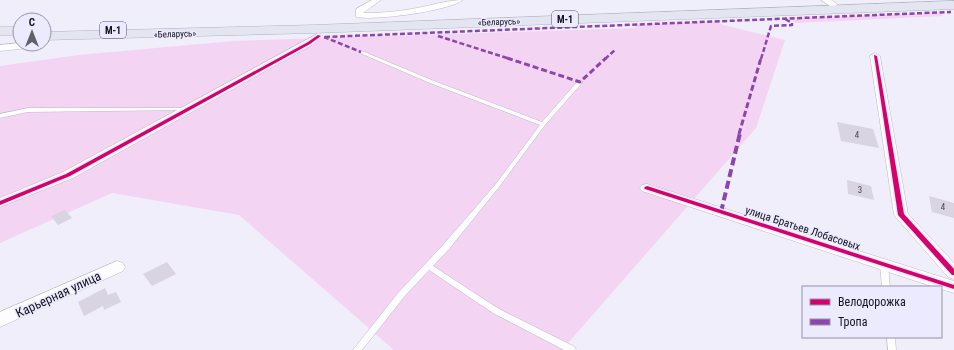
<svg xmlns="http://www.w3.org/2000/svg" width="954" height="350" viewBox="0 0 954 350" font-family="'Roboto Condensed',sans-serif">
<rect width="100%" height="100%" fill="#efeefa"/>
<path fill="#f4d4f3" d="M938,13L944,16L796,23L789,19Z
M719,22L723,25L785,40L756,128L562,350H394L239,215L112,193L0,243V66L79,55L233,41L636,28L635,25Z"/>
<path fill="#d9d4e1" d="M837,122L873,129L879,148L841,141Z
M847,180L871,186L874,200L848,194Z
M929,196L954,203V218L932,212Z
M65,210L72,218L58,225L51,216Z
M167,262L176,274L152,286L143,274Z
M105,288L108,295L116,292L121,302L104,310L103,306L84,316L78,302Z"/>
<g fill="none" stroke-linecap="round" stroke-linejoin="round">
<g stroke="#bbbac5" stroke-width="1">
<path id="lane" d="M360,51H362L434,81L542,122L578,81H582V83L545,125L499,187L449,249L433,266L499,309L575,347L576,350H564L493,313L429,270L404,297L362,350H353L398,293L443,245L495,185L540,125L430,83L360,53Z
M28,108H186L188,109L186,110L28,112L0,118V114Z
M884,262L887,263L888,265L890,287H882L880,265L881,263Z
M887,337H895L896,350H888Z"/>
</g>
<g stroke="#bbbac5" stroke-width="1">
<path id="street" d="M372,0H381L363,13C383,13 403,11 422,7C436,4 449,0 463,0C449,11 374,21 356,17V9Z
M821,0H831L837,4L836,6H830Z
M319,33L323,36L312,45L73,178L0,207V198L63,172Z
M20,43V44H42L38,47L0,51V45Z
M875,53L880,56L908,214L954,263V279L948,277L894,215L870,56Z
M647,184L954,281V293L941,289V287H934L642,191L640,188L642,185Z
M117,261L123,263L125,267L123,271L0,327V312Z"/>
</g>
<g stroke="#b0b3c2" stroke-width="1">
<path id="highway" d="M954,1V9L314,33L44,40V32L314,25Z
M0,27H20V35H0Z"/>
</g>
<use href="#lane" fill="#fdfcfe" fill-rule="evenodd"/>
<use href="#street" fill="#fdfcfe" fill-rule="evenodd"/>
<use href="#highway" fill="#e3e6f0" fill-rule="evenodd"/>
<path stroke="#8e44ad" stroke-width="2.5" stroke-dasharray="5 2.5" stroke-linecap="butt" d="M438,36L510,59
M324,37L361,52
M325,37L951,12
M605,59L616,49
M761,59L771,26L792,25V23L785,19"/>
<path stroke="#8e44ad" stroke-width="3" stroke-dasharray="6 3" stroke-linecap="butt" d="M507,58L580,82L606,58
M739,134L761,58"/>
<path stroke="#8e44ad" stroke-width="4" stroke-dasharray="8 4" stroke-linecap="butt" d="M721,212L740,133"/>
<g stroke="#ebeafe" stroke-width="3">
<path id="cycleway" d="M318,35L321,36L310,44L70,176L0,205V201L66,174L308,42Z
M874,55L877,56L904,214L954,269V275H952L898,215Z
M647,186L954,285V289L645,189L644,188L645,187Z"/>
</g>
<use href="#cycleway" fill="#d6006c" fill-rule="evenodd"/>
</g>
<g text-anchor="middle" stroke-width="3" stroke-linejoin="round" paint-order="stroke">
<g font-size="9" fill="#13121d" stroke="#ebeafe">
<text transform="translate(499 22) rotate(-2)" y="3">«Беларусь»</text>
<text transform="translate(175 34) rotate(-2)" y="3">«Беларусь»</text>
</g>
<g font-size="9" fill="#484651">
<text x="857" y="138">4</text>
<text x="860" y="193">3</text>
<text x="943" y="210">4</text>
</g>
<g fill="#ebeafe" stroke="#545360" stroke-width="1">
<rect x="552" y="11" width="26" height="16" rx="3"/>
<rect x="100" y="22" width="26" height="16" rx="3"/>
</g>
<g font-size="10" font-weight="bold" fill="#13121d">
<text x="565" y="23">М-1</text>
<text x="113" y="34">М-1</text>
</g>
<g font-size="11" fill="#13121d" stroke="#ebeafe">
<text transform="translate(803 228) rotate(18)" y="4">улица Братьев Лобасовых</text>
</g>
<g font-size="13" fill="#13121d" stroke="#ebeafe">
<text transform="translate(58 294) rotate(-25)" y="5">Карьерная улица</text>
</g>
</g>
<rect x="802" y="286" width="140" height="52" fill="#ebeafe" stroke="#9594a4"/>
<rect x="810" y="299" width="20" height="6" fill="#d6006c" stroke="#9594a4"/>
<text x="838" y="306" font-size="12" fill="#13121d">Велодорожка</text>
<rect x="810" y="319" width="20" height="6" fill="#8e44ad" stroke="#9594a4"/>
<text x="838" y="326" font-size="12" fill="#13121d">Тропа</text>
<g transform="translate(32 32)"><circle r="19" fill="#ebeafe" stroke="#9594a4"/>
<path d="M0-3L7 15L0 10L-7 15Z" fill="#605f6a"/>
<text y="-6" font-size="11" font-weight="bold" text-anchor="middle" fill="#13121d">С</text>
</g>
</svg>
